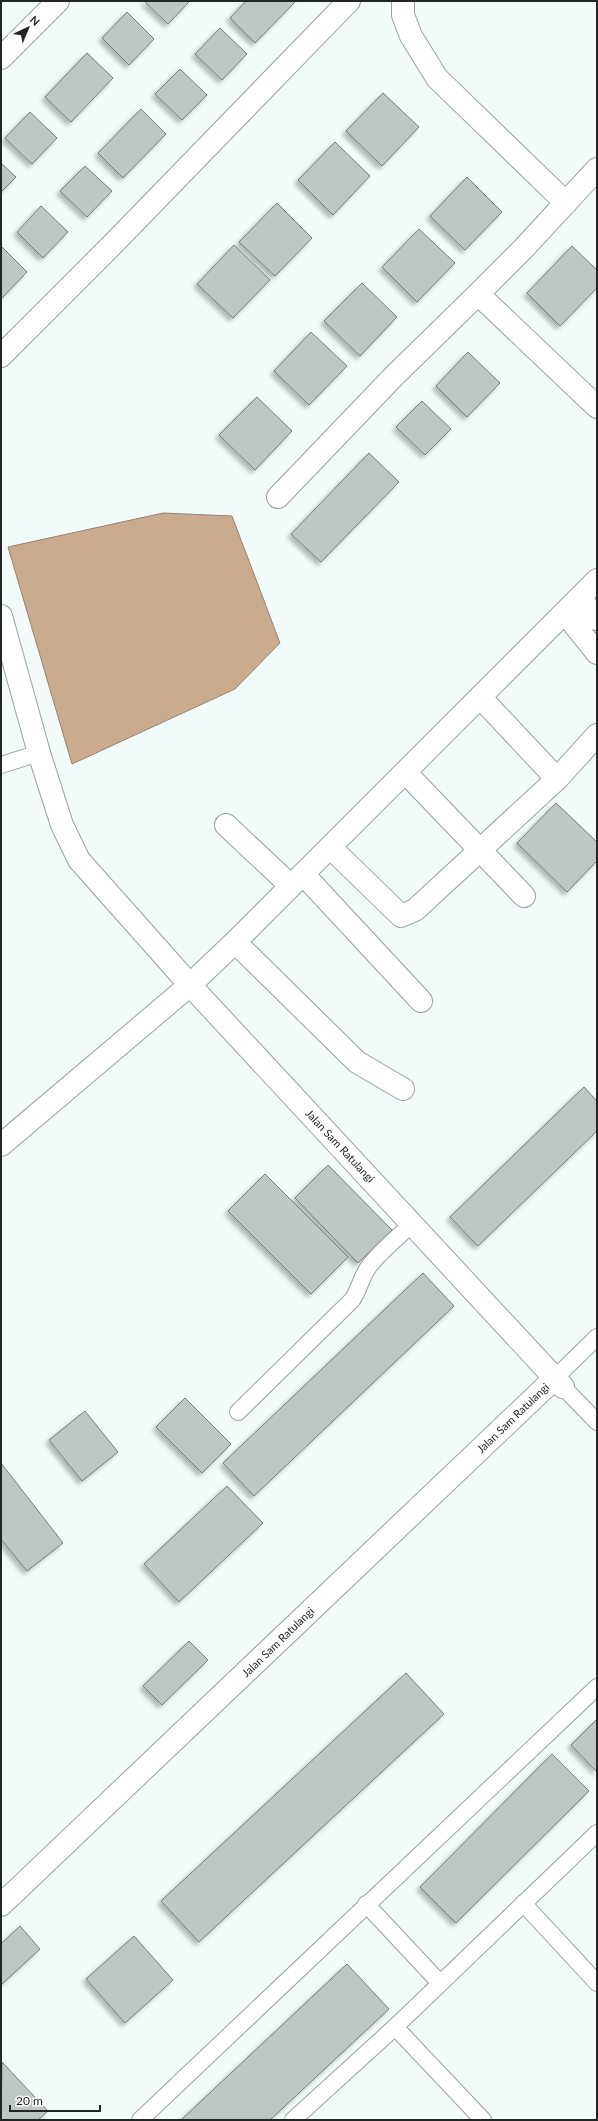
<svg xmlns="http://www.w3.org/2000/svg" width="598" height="2121" viewBox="0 0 598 2121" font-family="Lato,sans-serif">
<defs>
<filter id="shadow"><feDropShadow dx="-3.5" dy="3.5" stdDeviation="2" flood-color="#0004"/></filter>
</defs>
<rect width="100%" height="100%" fill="#f2fbfa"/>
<path fill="#caab8e" stroke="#98836f" d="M163,513L232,516L280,643L235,689L72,764L8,547Z"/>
<path fill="#bec7c6" stroke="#757d7c" filter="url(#shadow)" d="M144,1H190L168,24Z
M246,1H296L255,43L230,18Z
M127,12L154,39L129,65L102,38Z
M220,28L247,54L222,80L195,54Z
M87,53L113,78L71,122L45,97Z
M180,69L207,95L182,120L155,94Z
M383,93L419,127L382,166L346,131Z
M141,109L166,134L123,178L98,153Z
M30,112L57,138L32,164L5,138Z
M335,142L370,176L333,215L298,180Z
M1,163L16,177L1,192Z
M85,166L112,191L87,217L60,191Z
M467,177L502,212L465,250L430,216Z
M277,203L312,238L275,276L239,242Z
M41,206L68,232L43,258L17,232Z
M419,229L455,263L417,302L382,267Z
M234,245L270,280L233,318L197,284Z
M572,246L597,270V288L560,326L527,293Z
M2,247L27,272L1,299V248Z
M362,283L397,317L360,356L324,321Z
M311,332L347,366L309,405L274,371Z
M468,352L500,383L467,417L436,386Z
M257,397L292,431L255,470L219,435Z
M422,401L451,429L425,455L396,427Z
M369,453L399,482L321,562L291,534Z
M556,803L597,842V861L567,892L517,843Z
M584,1087L597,1101V1131L478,1246L450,1217Z
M328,1165L392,1230L358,1263L295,1198Z
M265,1174L348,1257L311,1294L228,1211Z
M423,1273L454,1306L254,1496L223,1463Z
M185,1398L231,1444L202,1473L156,1427Z
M85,1411L118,1452L82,1481L49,1440Z
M1,1463L63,1543L27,1571L1,1539Z
M227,1486L263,1523L179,1602L144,1564Z
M189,1641L208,1660L162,1705L143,1686Z
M406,1673L444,1714L199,1942L161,1901Z
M597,1719V1772L571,1745Z
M552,1754L589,1791L456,1923L420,1887Z
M20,1926L40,1949L1,1985V1944Z
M134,1936L173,1980L125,2023L86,1979Z
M347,1964L389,2009L270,2120H181Z
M2,2062L48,2111L38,2120H1Z"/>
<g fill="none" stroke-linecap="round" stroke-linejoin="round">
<g stroke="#9aa2a1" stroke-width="18">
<path id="service" d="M1,765L39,753
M555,1378L597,1337
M563,1387L597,1422
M238,1412L352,1300C360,1289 361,1276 370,1265C382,1250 398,1237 412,1224
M523,1903L597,1983
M366,1904L440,1983
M395,2027L483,2120
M140,2120L597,1687
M293,2120L395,2027L597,1833"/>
</g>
<g stroke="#9aa2a1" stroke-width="24">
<path id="minor" d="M403,1V15L411,36L437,78L566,203
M1,58L58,1
M597,169L524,248L478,294L597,407
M1,356L112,245L349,1
M278,497L394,376L478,294
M580,598L597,619
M565,613L597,653
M1,616L39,753L62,825L79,860L190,985L563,1387
M480,697L557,779
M405,772L524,896
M226,825L291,886
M331,848L401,916L415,910L557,779L597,735
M303,874L421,1001
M235,942L357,1062L403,1089
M1,1145L190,985L235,942L597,580
M1,1905L555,1378"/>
</g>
<use href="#service" stroke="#fff" stroke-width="16"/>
<use href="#minor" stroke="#fff" stroke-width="22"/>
</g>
<g text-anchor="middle" stroke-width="3" stroke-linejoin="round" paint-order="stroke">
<g font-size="11" fill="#232626" stroke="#fff">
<text transform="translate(340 1146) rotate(47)" y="4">Jalan Sam Ratulangi</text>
<text transform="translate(513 1418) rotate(-44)" y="4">Jalan Sam Ratulangi</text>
<text transform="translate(278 1642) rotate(-44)" y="4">Jalan Sam Ratulangi</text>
</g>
</g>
<rect width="598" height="2121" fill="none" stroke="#232626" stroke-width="4"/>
<g transform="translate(28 28) rotate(44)" stroke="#ffffff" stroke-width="3" paint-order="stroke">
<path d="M0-3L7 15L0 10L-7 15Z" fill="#232626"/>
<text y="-6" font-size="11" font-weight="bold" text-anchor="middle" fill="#232626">N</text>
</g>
<path d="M10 2105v6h90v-6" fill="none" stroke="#232626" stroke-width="2"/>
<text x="16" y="2105" font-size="12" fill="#232626" stroke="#ffffff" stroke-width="3" paint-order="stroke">20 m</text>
</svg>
